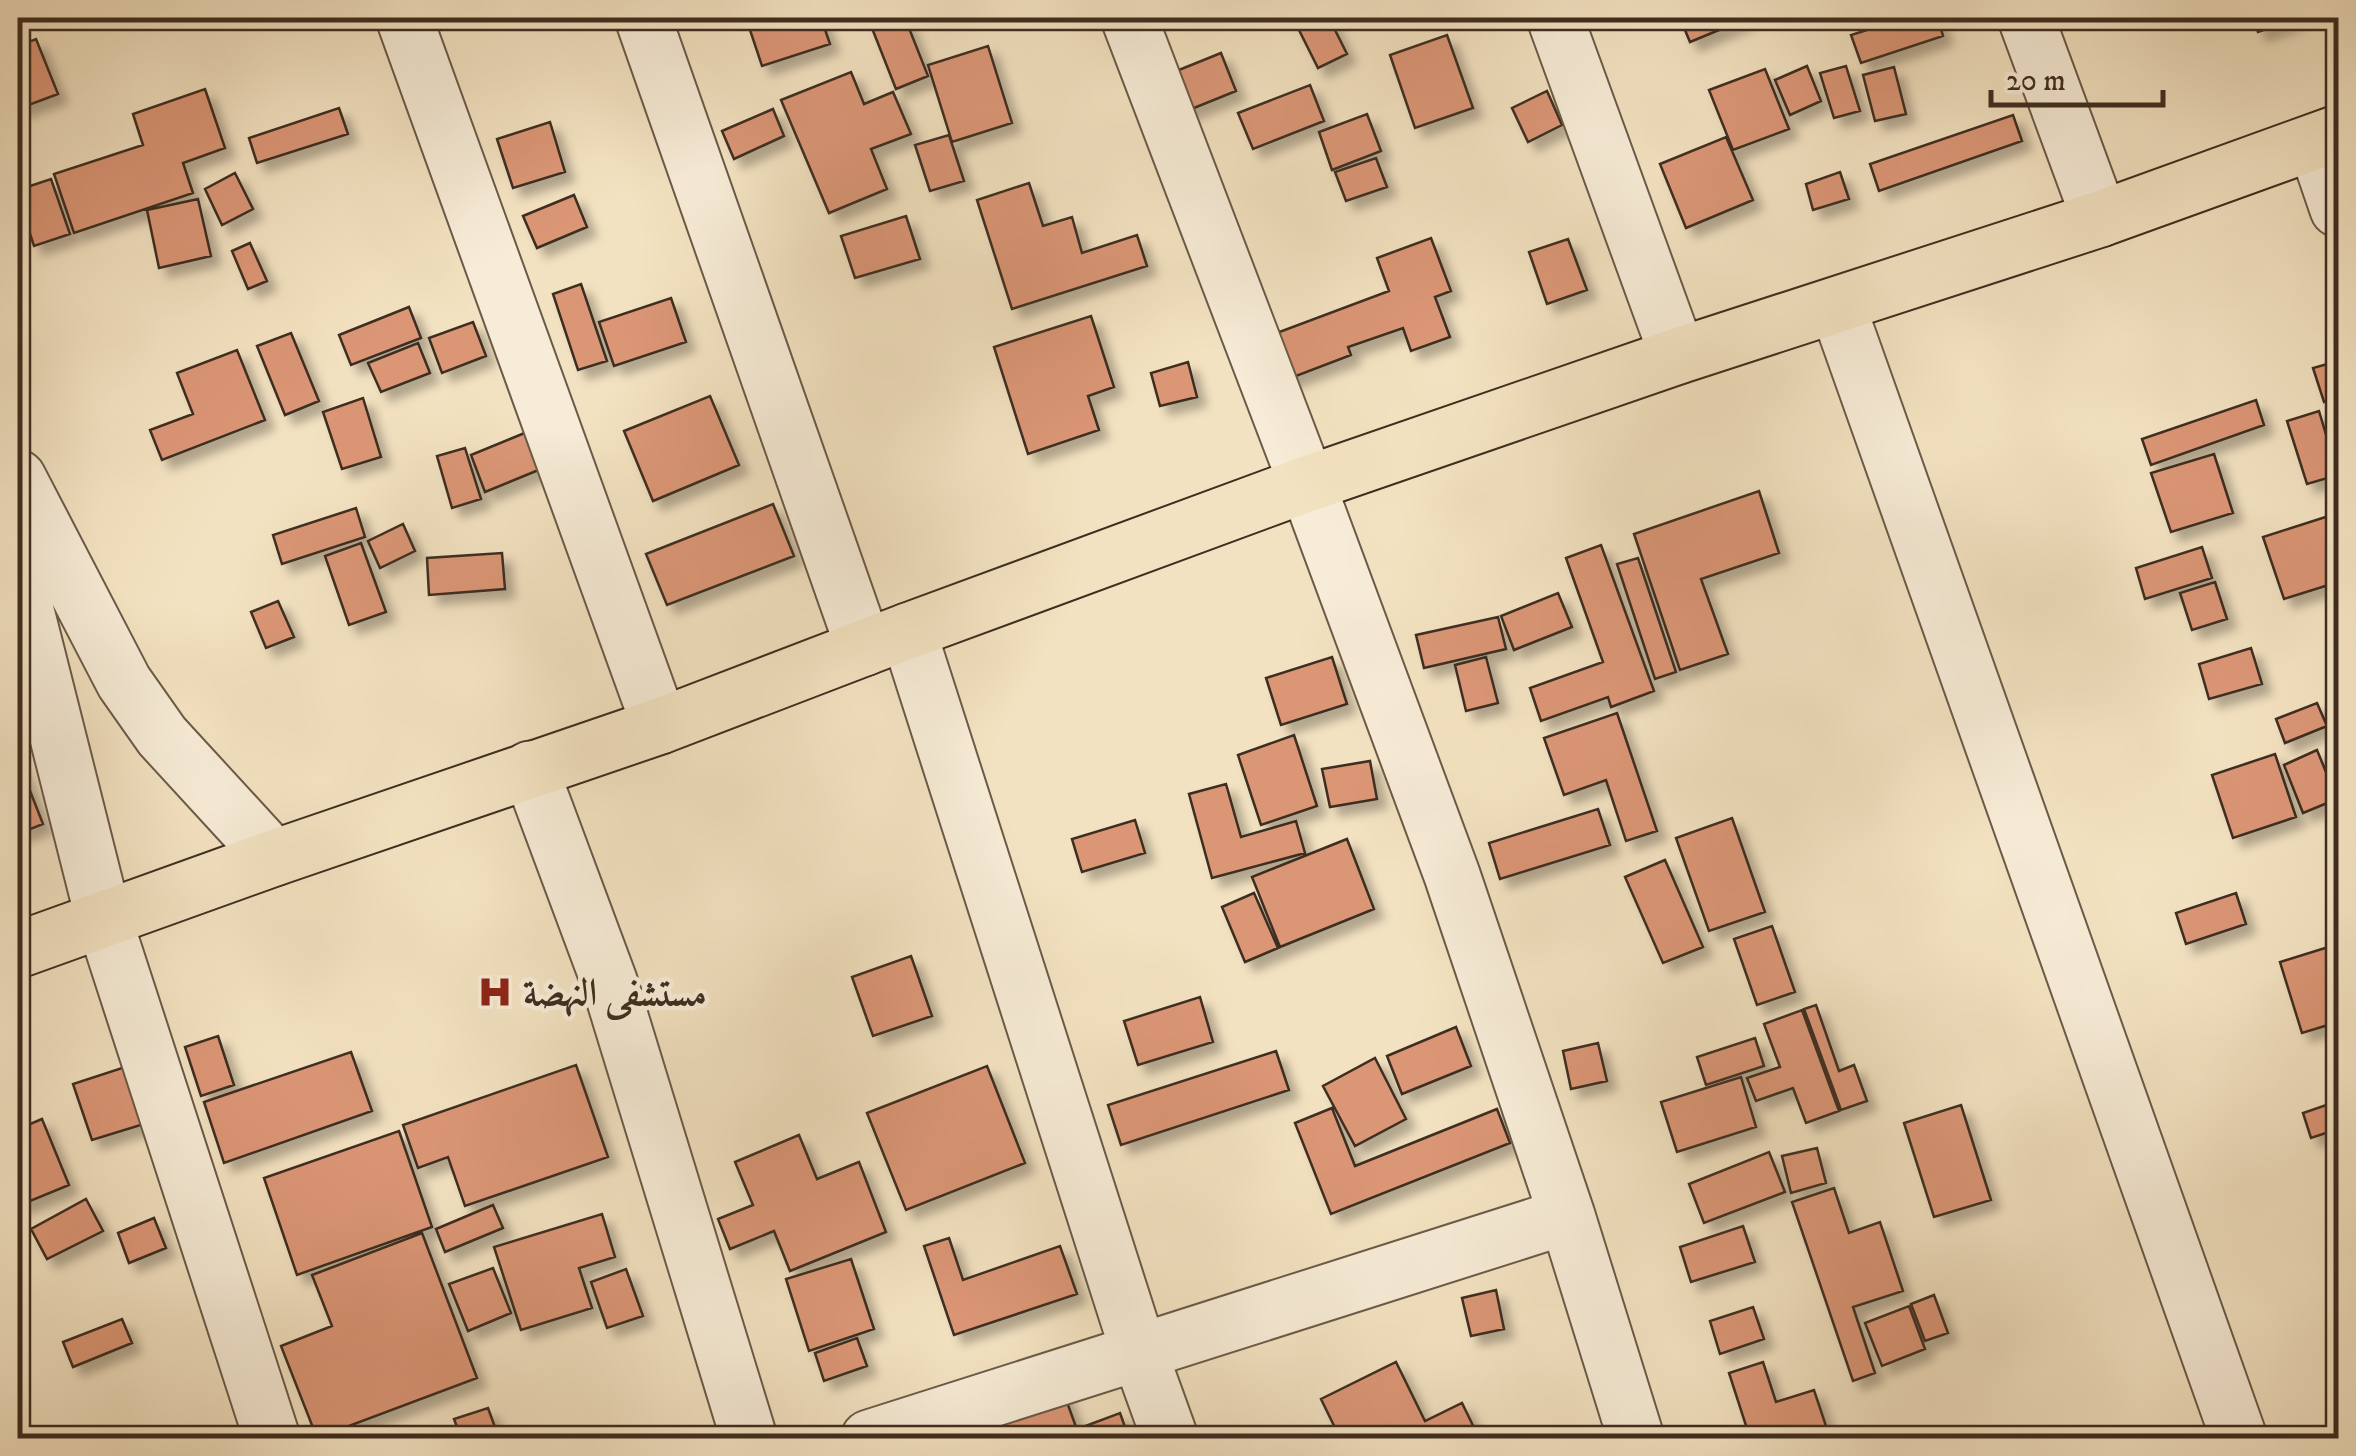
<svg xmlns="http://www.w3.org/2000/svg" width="2356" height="1456" viewBox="0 0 2356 1456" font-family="'IM FELL DW Pica',Amiri,serif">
<defs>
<filter id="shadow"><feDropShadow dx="9" dy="9" stdDeviation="5" flood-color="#0004"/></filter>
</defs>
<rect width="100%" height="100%" fill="#f3e2c1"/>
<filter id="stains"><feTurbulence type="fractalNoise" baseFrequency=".002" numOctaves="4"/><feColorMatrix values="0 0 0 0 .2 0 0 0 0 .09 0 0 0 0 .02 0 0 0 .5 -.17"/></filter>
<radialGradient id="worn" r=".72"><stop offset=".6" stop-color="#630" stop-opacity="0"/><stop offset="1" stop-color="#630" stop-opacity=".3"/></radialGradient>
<path fill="#db9676" stroke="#3e2d20" stroke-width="2.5" filter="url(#shadow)" d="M746,18H821L830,44L762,66Z
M868,18H905L928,76L896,89Z
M1293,18H1329L1347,54L1318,68Z
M1680,18H1748L1690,42Z
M1905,18H1938L1943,36L1861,63L1851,35Z
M2253,18H2295L2296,19L2258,32Z
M1447,35L1473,108L1415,128L1390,55Z
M36,39L58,94L18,109V46Z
M988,46L1012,123L952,142L928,65Z
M1221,53L1236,91L1184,112L1169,74Z
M1807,66L1821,101L1790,115L1775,80Z
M1846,66L1860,111L1834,118L1820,73Z
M1894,67L1906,114L1875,121L1863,75Z
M1765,69L1789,129L1733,150L1709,90Z
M851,72L864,104L893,92L911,134L871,149L887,189L829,213L781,100Z
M1310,85L1324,121L1253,149L1238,113Z
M205,89L225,148L183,163L193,193L74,233L54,174L143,145L133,114Z
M1547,91L1562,125L1528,142L1512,108Z
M339,108L348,134L257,163L249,138Z
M773,109L784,136L734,159L722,131Z
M1367,114L1381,151L1332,170L1319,132Z
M2013,115L2022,141L1879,191L1870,164Z
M550,122L565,172L513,188L497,139Z
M949,135L964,181L930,191L915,145Z
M1726,137L1753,200L1686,228L1660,164Z
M1376,158L1387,187L1346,201L1335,172Z
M1840,172L1849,199L1813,210L1806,184Z
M235,173L253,209L222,225L205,189Z
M51,179L70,234L34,246L18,197V190Z
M1029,183L1043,226L1072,217L1082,253L1137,235L1147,266L1012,309L977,200Z
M574,195L587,227L537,248L523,216Z
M198,199L211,256L159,268L147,210Z
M906,216L920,259L855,278L841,236Z
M1431,238L1451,291L1435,297L1450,337L1411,351L1403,328L1348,347L1351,355L1283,381L1266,337L1389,291L1377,258Z
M1568,239L1587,290L1547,304L1529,252Z
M250,243L267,281L248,289L232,251Z
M581,284L607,361L578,370L553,294Z
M671,298L686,342L614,366L599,322Z
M409,307L421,338L351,365L339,335Z
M1091,316L1114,387L1088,396L1099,430L1028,454L994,347Z
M473,322L486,356L442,373L429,338Z
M291,333L319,401L285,415L257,346Z
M418,343L430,373L381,392L368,363Z
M237,350L265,420L162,460L150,430L193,414L177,373Z
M2338,361V397L2324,402L2313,368Z
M1188,362L1197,397L1160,406L1151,373Z
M710,396L739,465L653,501L624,431Z
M363,398L381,457L342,469L323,412Z
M2256,400L2264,425L2151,465L2142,439Z
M2319,411L2338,475L2307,484L2287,421Z
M527,432L541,469L485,492L471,455Z
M465,448L481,499L452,508L437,456Z
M2214,454L2233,513L2171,532L2151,473Z
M1759,491L1779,553L1701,579L1728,654L1680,670L1634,534Z
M773,504L794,556L667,605L646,554Z
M356,508L365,537L282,564L273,535Z
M2338,513V582L2284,599L2263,537Z
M403,524L415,551L380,568L368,541Z
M361,543L386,612L349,625L325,556Z
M1601,545L1654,691L1611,707L1608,697L1541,721L1530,688L1603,662L1566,558Z
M2202,547L2212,578L2145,599L2136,568Z
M502,553L505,589L429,595L427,558Z
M1638,558L1676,672L1655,679L1617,564Z
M2215,582L2227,619L2192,630L2180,593Z
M1558,593L1572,627L1514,650L1501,616Z
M278,601L294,637L266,648L251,612Z
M1498,617L1506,649L1424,668L1416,635Z
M2251,648L2262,684L2209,699L2199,664Z
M1332,657L1347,704L1281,725L1266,678Z
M1486,657L1498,703L1466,711L1455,665Z
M2317,703L2327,726L2285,743L2276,719Z
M1617,713L1657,831L1626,841L1606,780L1564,795L1544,738Z
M1294,735L1317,806L1261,825L1238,755Z
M2317,750L2337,799L2303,813L2284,765Z
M2275,754L2296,817L2233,838L2212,775Z
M18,760L43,824L18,834Z
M1370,761L1377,799L1330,807L1322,769Z
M1226,784L1241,837L1296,821L1305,853L1212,878L1189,794Z
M1598,809L1610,845L1500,879L1489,843Z
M1732,818L1765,912L1709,931L1676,838Z
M1135,820L1145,853L1082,872L1072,839Z
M1347,839L1374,909L1280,947L1252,877Z
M1665,860L1703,947L1663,963L1625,877Z
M1254,893L1278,948L1245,962L1222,907Z
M2236,893L2246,924L2186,944L2176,913Z
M1772,926L1795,992L1757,1005L1734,939Z
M2338,944V1022L2302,1033L2280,962Z
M911,956L932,1016L873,1036L852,977Z
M1200,997L1213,1042L1138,1065L1124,1021Z
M1816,1005L1839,1071L1854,1065L1867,1101L1841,1110L1804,1009Z
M1802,1010L1839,1111L1806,1123L1793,1088L1756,1101L1747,1078L1780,1067L1764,1024Z
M1456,1027L1471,1066L1402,1094L1387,1056Z
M218,1036L234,1085L201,1096L185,1047Z
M1755,1038L1764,1066L1706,1085L1697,1057Z
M1598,1043L1607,1081L1571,1089L1563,1051Z
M1276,1051L1289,1090L1121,1145L1108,1105Z
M351,1052L372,1111L224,1163L204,1102Z
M1375,1058L1406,1119L1355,1146L1323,1086Z
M576,1065L608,1157L465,1206L448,1157L418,1168L403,1125Z
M987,1066L1025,1163L906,1210L867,1113Z
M125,1067L144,1124L92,1140L73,1084Z
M1741,1077L1756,1127L1677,1152L1661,1102Z
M2338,1101V1129L2311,1138L2303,1113Z
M1961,1105L1991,1200L1934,1217L1904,1123Z
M1332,1108L1355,1166L1497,1109L1510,1143L1331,1214L1295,1123Z
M42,1119L69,1185L18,1206V1129Z
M399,1131L432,1227L297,1275L264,1178Z
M799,1135L817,1179L859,1162L886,1232L790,1271L774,1231L730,1249L718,1219L753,1205L735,1162Z
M1817,1148L1826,1183L1791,1193L1782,1156Z
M1769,1152L1785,1192L1704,1223L1689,1184Z
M1834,1188L1849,1233L1880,1222L1903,1291L1853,1307L1875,1373L1853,1381L1792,1202Z
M86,1199L103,1231L47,1259L31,1229Z
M493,1205L503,1228L445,1252L436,1229Z
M602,1214L615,1257L579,1268L592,1308L521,1330L494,1247Z
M154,1218L166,1248L129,1263L118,1233Z
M1743,1226L1755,1262L1691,1282L1680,1247Z
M422,1233L477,1378L317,1438L281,1346L332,1326L312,1275Z
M949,1238L963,1280L1060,1246L1077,1294L954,1335L924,1246Z
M851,1259L874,1329L809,1351L786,1279Z
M493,1268L511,1313L468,1331L449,1284Z
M626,1269L643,1316L607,1328L591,1282Z
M1496,1290L1504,1329L1471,1336L1462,1298Z
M1934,1295L1948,1333L1925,1341L1911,1304Z
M1909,1306L1925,1349L1882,1366L1865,1323Z
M1753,1307L1764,1339L1720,1354L1710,1321Z
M122,1319L132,1343L73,1367L63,1342Z
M857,1338L867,1366L824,1381L815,1353Z
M1396,1362L1425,1421L1462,1403L1479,1438H1340L1321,1399Z
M1763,1362L1776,1402L1814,1390L1830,1438H1750L1729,1373Z
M1063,1391L1080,1438H998L990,1415Z
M488,1408L499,1438H461L454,1419Z
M1120,1413L1129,1438H1084L1080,1428Z
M984,1428L987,1438H951Z"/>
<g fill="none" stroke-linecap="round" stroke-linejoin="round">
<g stroke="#6b5a48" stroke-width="59">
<path id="minor" d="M404,18L660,726
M643,18L864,648
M1129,18L1307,484L1452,875L1567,1216L1636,1438
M1555,18L1678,356
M2026,18L2100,219
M2315,142L2338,209
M908,631L1139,1352L1170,1438
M530,769L609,981L749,1438
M104,920L272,1438
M869,1438L1567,1216"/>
</g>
<g stroke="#6b5a48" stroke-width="59">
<path id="tertiary" d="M1837,305L2239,1438
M18,478L124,682L162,736L274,858
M18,579L104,920"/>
</g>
<g stroke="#3e2d20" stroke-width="59">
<path id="trunk" d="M18,950L274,858L660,726L908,631L1307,484L1678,356L2100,219L2338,133"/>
</g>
<use href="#minor" stroke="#f7ecd7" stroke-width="55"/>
<use href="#tertiary" stroke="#f7ecd7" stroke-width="55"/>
<use href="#trunk" stroke="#f3e2c1" stroke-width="55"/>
</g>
<defs>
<g id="hospital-bare" transform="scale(2.7)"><path d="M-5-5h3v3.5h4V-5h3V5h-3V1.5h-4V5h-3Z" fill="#8f2418" stroke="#f7ecd7" stroke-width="2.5" paint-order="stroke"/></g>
</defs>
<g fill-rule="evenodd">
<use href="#hospital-bare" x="495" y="992"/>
</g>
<g text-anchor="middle" stroke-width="9" stroke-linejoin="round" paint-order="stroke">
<g font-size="38" font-weight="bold" fill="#3e2d20" stroke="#f7ecd7" text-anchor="start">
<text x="523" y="1005">مستشفى النهضة</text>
</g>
</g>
<rect width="2356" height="1456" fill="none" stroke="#f3e2c1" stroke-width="60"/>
<rect x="20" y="20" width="2316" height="1416" fill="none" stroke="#3e2d20" stroke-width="5"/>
<rect x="30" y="30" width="2296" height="1396" fill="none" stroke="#3e2d20" stroke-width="2.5"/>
<path d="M1991 90v15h172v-15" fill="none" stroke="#3e2d20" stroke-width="5"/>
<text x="2006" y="90" font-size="30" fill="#3e2d20" stroke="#f7ecd7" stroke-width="8" paint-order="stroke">20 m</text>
<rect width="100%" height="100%" filter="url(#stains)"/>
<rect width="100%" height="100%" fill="url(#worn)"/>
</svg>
